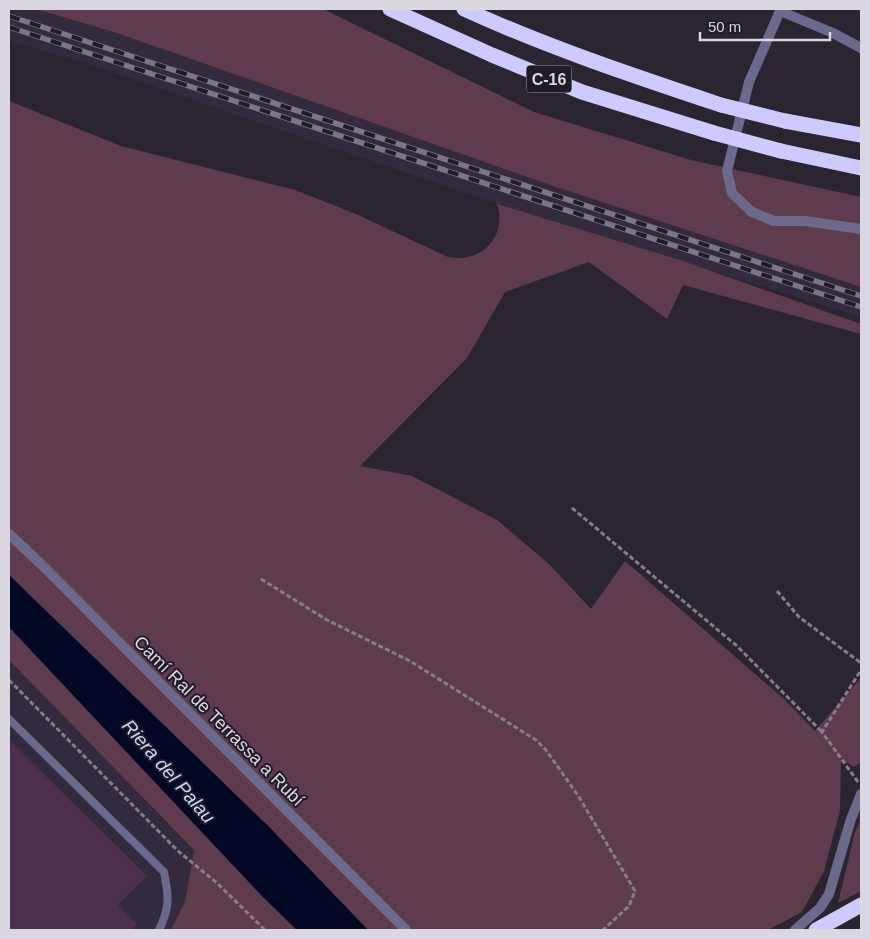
<svg xmlns="http://www.w3.org/2000/svg" width="870" height="939" viewBox="0 0 870 939" font-family="Helvetica,sans-serif">
<rect width="100%" height="100%" fill="#2b2431"/>
<path fill="#342a3d" d="M9,9H36L117,33L550,185L861,287V317L497,204L97,67L9,40Z
M9,660L194,850L185,902L171,930H9Z"/>
<path fill="#5f3c4d" d="M36,9H323L534,112L691,160L861,197V287L550,185L117,33Z
M9,101L121,146L295,190L356,214L448,257C481,264 508,236 497,204L683,261L861,324V334L683,285L667,319L589,262L505,292L467,358L360,466L412,476L497,520L549,564L591,609L625,561L784,699L815,731L861,678V762L854,767L841,759L840,811L824,871L802,912L768,930H368L269,827L9,575Z
M9,627L262,896L297,930H171L185,902L194,850L9,660Z
M861,819V891L838,903L855,832Z"/>
<path fill="#030825" d="M9,575L269,827L368,930H297L262,896L9,627Z"/>
<path fill="#4c2f4a" d="M9,740L147,876L118,905L137,924L131,930H9Z"/>
<g fill="none" stroke-linecap="round" stroke-linejoin="round">
<path stroke="#837e89" stroke-width="3" stroke-dasharray="5 2.5" stroke-linecap="butt" d="M572,508L737,646L822,732
M261,579L327,620L410,661L536,740L546,750L579,797L635,891L629,906L603,930
M777,591L799,617L861,663
M9,680L178,851L217,883L265,930
M858,782L822,732L861,670"/>
<path stroke="#6c698c" stroke-width="8" d="M9,719L164,872C169,897 170,907 159,930"/>
<path stroke="#6c698c" stroke-width="10" d="M861,48L833,33L780,11L749,82L727,171L732,193L752,212L774,221H805L861,229
M9,534L42,565L406,930
M795,930L820,908L829,894L851,819L861,794"/>
<path stroke="#cecafe" stroke-width="15" d="M390,9L492,55L582,92L714,133
M464,9C547,47 634,76 721,105
M785,121L861,135
M781,151L861,168
M816,930L861,905"/>
<g stroke="#7b7681" stroke-width="5.5">
<path id="rail" d="M9,16L861,296
M9,27L861,307"/>
</g>
<use href="#rail" stroke="#211a27" stroke-width="4" stroke-dasharray="11" stroke-linecap="butt"/>
<path stroke="#cecafe" stroke-width="15" d="M721,105L785,121
M714,133L781,151"/>
</g>
<g text-anchor="middle" stroke-width="4" stroke-linejoin="round" paint-order="stroke">
<rect fill="#211a27" stroke="#a39ea8" stroke-width="1" x="526.5" y="65.5" width="45" height="27" rx="4"/>
<g font-size="16" font-weight="bold" fill="#dbd7e0">
<text x="549" y="85">C-16</text>
</g>
<g font-size="18" fill="#dbd7e0" stroke="#211a27">
<text transform="translate(219 721) rotate(45)" y="6">Camí Ral de Terrassa a Rubí</text>
</g>
<g font-size="19" font-style="italic" fill="#c7d6fb" stroke="#211a27">
<text transform="translate(169 771) rotate(49)" y="7">Riera del Palau</text>
</g>
</g>
<rect width="870" height="939" fill="none" stroke="#dbd7e0" stroke-width="20"/>
<path d="M700 32v8h130v-8" fill="none" stroke="#dbd7e0" stroke-width="2.5"/>
<text x="708" y="32" font-size="15" fill="#dbd7e0" stroke="#211a27" stroke-width="4" paint-order="stroke">50 m</text>
</svg>
